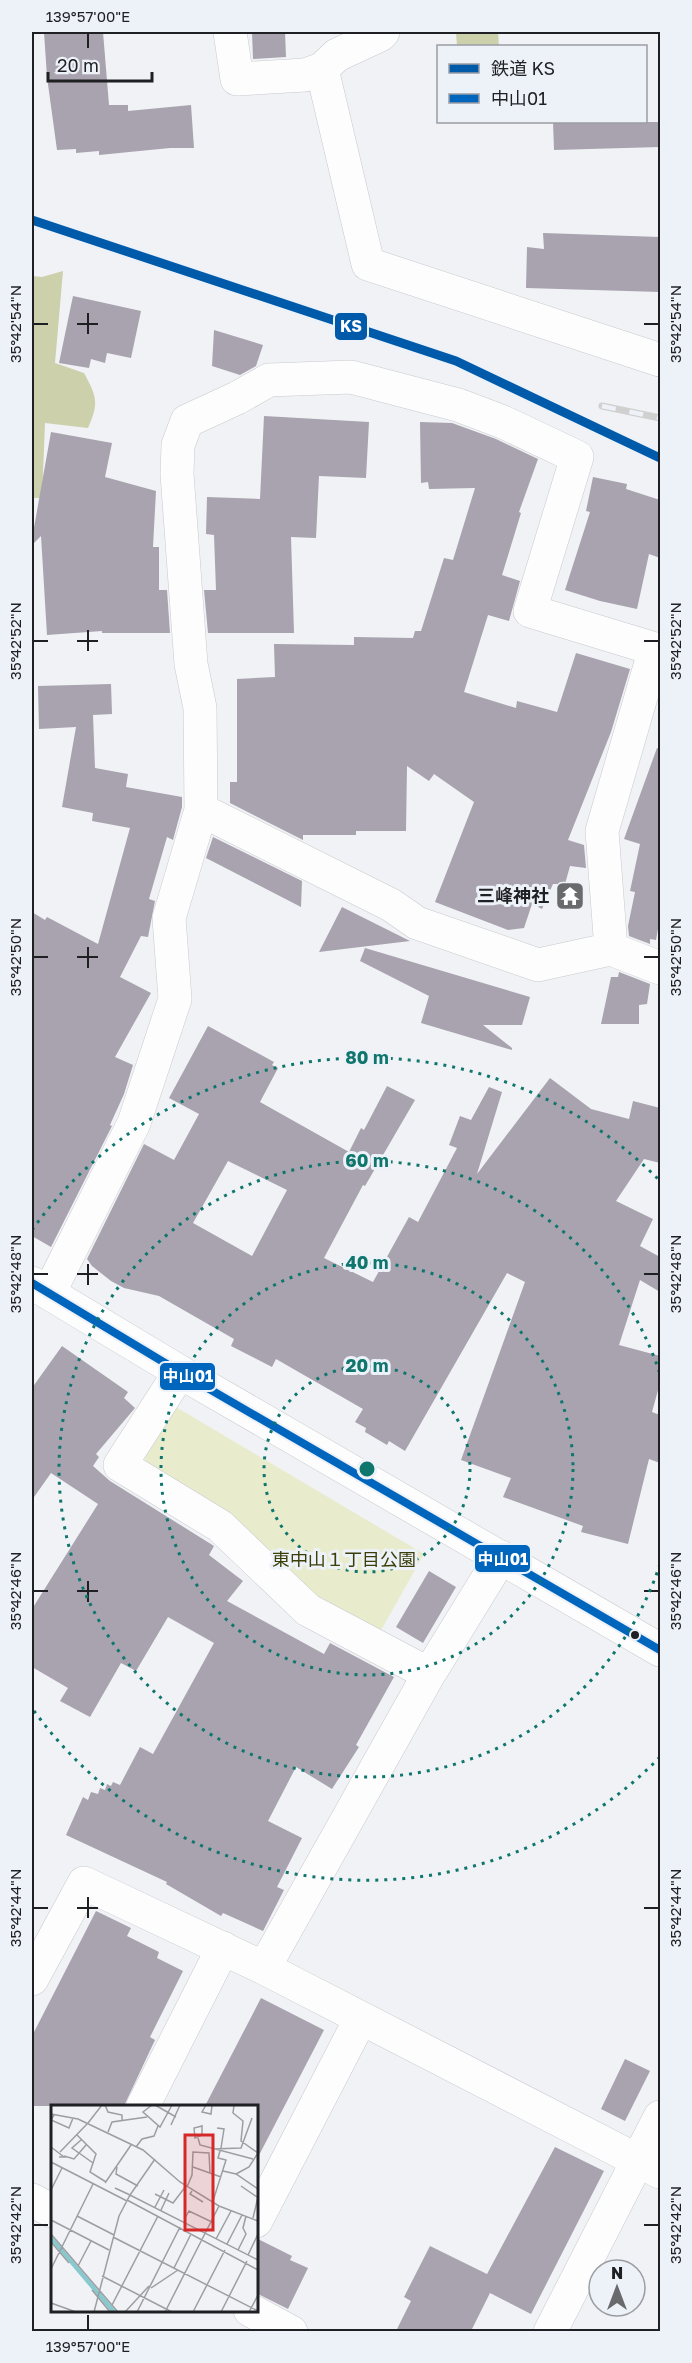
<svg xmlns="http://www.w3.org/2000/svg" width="692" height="2363" viewBox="0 0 692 2363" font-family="'Golos Text','Noto Sans JP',sans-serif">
<rect width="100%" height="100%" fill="#f0f2f5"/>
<path fill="#e8eccc" d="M176,1407L424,1554L380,1632L317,1598L147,1466L144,1453Z"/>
<path fill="#ccd0ab" d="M456,32H498L499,46H457Z
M63,271L55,363L84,373C97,397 99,403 88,428L45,423L42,498H32V276L42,277Z"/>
<path fill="#a8a3af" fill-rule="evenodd" d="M44,32H103L109,105H128V111L191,105L194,148H170L99,155V151L76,153V149L57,150L47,77Z
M252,32H285L286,57L253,59Z
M553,122H660V147L554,150Z
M543,233L660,237V292L526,288L527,247L544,249Z
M73,296L141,311L131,358L107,353L105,363L91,359L89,368L59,363Z
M214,330L263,345L256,366L240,375L212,366Z
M264,416L369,422L366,478L319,476L316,538L291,537L294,633H208L204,590H216L214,535L206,534L207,497L260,499Z
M420,422L452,423L496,439L538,459L519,512L521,513L502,575L520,581L509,621L488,615L464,692L516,708L517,701L557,712L576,653L630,669L611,732L568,840L584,845L586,868L570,866L565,884H553L542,909L532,904L524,928L508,930L435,902L474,802L434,774L429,781L407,766L406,831H356V835H303V840L230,803V782H237V679L275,677L274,644L354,645V637L413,638L415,631H421L444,558L453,560L475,488L429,489L428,482L421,483Z
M51,432L112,443L105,477L156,491L153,547H159V590H167L170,633H102V631L47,635L41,536L32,545V539Z
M593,477L627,484L626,489L660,500V558L649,554L637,609L600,601L565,590L590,512L586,511Z
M111,684L112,714L93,715L95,768L128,774L126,787L182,797V807L173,840L167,837L149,899L155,901L148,937L141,936L120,977L151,993L115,1057L133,1065L124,1094L110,1125L112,1126L51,1247L32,1236V912L45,920L47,917L98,944L130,828L92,821L93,813L62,807L76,727L39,729L38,686Z
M657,748L660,749V918L656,940L650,939V944L629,936L628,926L635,892L630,891L640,844L624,839Z
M213,837L302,881L301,907L206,858Z
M342,907L410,941L319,952Z
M365,948L530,997L522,1025H483L512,1048V1050L421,1023L429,996L360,961Z
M619,972L650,984L647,1004L639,1005V1024H601L611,977H618Z
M208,1026L274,1062L272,1065L278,1068L260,1102L349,1152L361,1128L364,1130L387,1086L415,1100L365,1186L363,1185L324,1258L373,1282L409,1217L418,1222L457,1148L449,1145L460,1116L471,1120L489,1087L502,1092L477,1174L550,1078L591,1109L629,1119L633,1101L660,1108V1163L644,1159L616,1201L653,1219L640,1246L660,1257V1292L640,1280L619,1345L660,1356V1383L652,1412L660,1415V1463L649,1459L628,1544L581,1532L583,1526L503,1497L511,1478L461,1460L525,1282L507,1273L405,1451L389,1441L387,1445L365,1432L366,1428L355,1422L363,1409L276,1359L272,1367L231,1346L234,1339L159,1296L124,1288L111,1281L92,1266L87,1259L144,1144L174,1160L199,1114L169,1098ZM228,1161L287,1190L252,1256L193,1223Z
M62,1346L128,1392L124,1398L135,1408L96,1454L99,1457L93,1466L110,1481L214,1546L209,1555L243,1581L227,1601L324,1654L330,1643L394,1677L356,1745L359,1747L332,1789L296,1767L268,1821L302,1838L277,1887L284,1890L263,1931L223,1913L221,1916L166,1884L167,1882L66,1835L83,1797L88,1800L91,1792L98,1794L100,1788L105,1790L107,1784L111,1786L113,1782L120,1785L140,1747L153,1754L214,1643L168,1617L136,1671L121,1663L90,1717L60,1701L68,1688L32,1667V1609L98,1504L51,1473L32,1500V1388Z
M429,1571L456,1587L423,1643L396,1627Z
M96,1911L131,1928L127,1936L159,1952L157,1958L183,1971L150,2037L155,2040L124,2106H32V2036Z
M261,1998L324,2030L256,2161V2106H205Z
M625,2059L650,2071L625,2121L601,2109Z
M555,2147L604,2171L531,2314L490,2293L471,2331H396L411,2301L404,2297L430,2246L487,2274Z
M258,2239L292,2256L290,2260L308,2268L288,2309L256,2293Z"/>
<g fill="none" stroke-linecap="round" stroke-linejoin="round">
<g stroke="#c8cacd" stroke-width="34">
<path id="street" d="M230,32L237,79L305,75L322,69L337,55L380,35L383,32
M322,69L368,264L660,360
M201,810L391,905L417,923L538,965L611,949L660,968
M49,1293L134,1123L175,999L169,918L201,810L200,708L191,664L177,474L178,445L187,421L237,398L269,380L351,377L458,405L503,422L577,457L530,611L655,649L602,831L611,949
M180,1372L120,1465L220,1526L308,1610L429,1674
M264,1968L429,1674L501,1557
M32,1979L84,1883L264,1968L660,2172
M143,2106L223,1948
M32,2200L52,2211
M256,2221L361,2018
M250,2310L291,2332
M550,2332L660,2117"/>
</g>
<g stroke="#c8cacd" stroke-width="34">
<path id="highway" d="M32,1283L180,1372L660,1650"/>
</g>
<use href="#street" stroke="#fdfdfe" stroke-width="33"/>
<use href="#highway" stroke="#fdfdfe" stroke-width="33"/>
<g stroke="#d0d0d0" stroke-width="7">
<path id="rail" d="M602,406L660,418"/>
</g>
<use href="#rail" stroke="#edf1f8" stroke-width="4.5" stroke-dasharray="14" stroke-linecap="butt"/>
<g stroke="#edf1f8" stroke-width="12">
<path id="bus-1" d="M32,1283L180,1372L660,1650"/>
</g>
<use href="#bus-1" stroke="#0065bd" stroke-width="8"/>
<g stroke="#edf1f8" stroke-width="14">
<path id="rail-1" d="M32,220L456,361L660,458"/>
</g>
<use href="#rail-1" stroke="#005aaa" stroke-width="9"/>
</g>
<path fill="none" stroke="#1f2023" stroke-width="2" d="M88,33V48M88,313V334M33,324H48M77,324H98M644,324H659M88,630V651M33,641H48M77,641H98M644,641H659M88,947V968M33,957H48M77,957H98M644,957H659M88,1264V1285M33,1274H48M77,1274H98M644,1274H659M88,1581V1602M33,1591H48M77,1591H98M644,1591H659M88,1897V1918M33,1908H48M77,1908H98M644,1908H659M33,2225H48M644,2225H659M88,2315V2330"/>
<g fill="none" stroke="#0f766e" stroke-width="3" stroke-dasharray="3 6">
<circle cx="367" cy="1469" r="103"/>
<circle cx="367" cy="1469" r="206"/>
<path d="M660 1564A308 308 0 1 1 660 1374"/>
<path d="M660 1757A411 411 0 0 1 32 1708M32 1230A411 411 0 0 1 660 1181"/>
</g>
<defs>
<g id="temple-square" transform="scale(1.5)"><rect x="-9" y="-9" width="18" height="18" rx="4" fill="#686a6c" stroke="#edf1f8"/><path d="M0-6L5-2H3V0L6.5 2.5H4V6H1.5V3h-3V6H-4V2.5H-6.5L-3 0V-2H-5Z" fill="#fff"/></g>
</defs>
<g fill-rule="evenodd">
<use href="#temple-square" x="570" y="896"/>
</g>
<circle fill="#1f2023" stroke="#edf1f8" stroke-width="2" cx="635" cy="1635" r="5"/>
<g text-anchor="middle" stroke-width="6" stroke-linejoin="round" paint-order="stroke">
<g font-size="18" font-weight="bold" fill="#1f2023" stroke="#edf1f8" text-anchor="end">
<text x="549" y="902">三峰神社</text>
</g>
<g font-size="18" fill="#3b3e07" stroke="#edf1f8">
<text x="344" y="1566">東中山１丁目公園</text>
</g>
</g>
<g transform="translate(51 2105)">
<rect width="207" height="207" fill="#f0f2f5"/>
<path d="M0,130L66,207H60L0,136Z" fill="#86cad0"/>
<path fill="none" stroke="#9c9ea1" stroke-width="1.5" d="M54,0L57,7L71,10V15M101,0L92,7L109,22L121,0M104,0L125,12M155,0L151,7L160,9L161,0M183,0L182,8L192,16L190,36L207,48M0,9L27,14L92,45L129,77L168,101L207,116M3,10L0,15L18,23L22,13M37,18L51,0M120,20L129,0M151,21L143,23L144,33L151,30V20M166,23L173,24L170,43M57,27L61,17L96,12M26,30L45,49L39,67L55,77M147,33L149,40L202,54M30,35L21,43L42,58M0,42L13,52H8M85,42L91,34L103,31L107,21M161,44L190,43L201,13M9,47L36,19M13,51L23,54L35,40M0,57L76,96M66,62L65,69L87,81M142,62L170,72M172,66L185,69L207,84M185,69L198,62L207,48M54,78L80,40M190,81L206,92M136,82L141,70L142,47L158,48L159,68M64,83L79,90L104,54M0,85L11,63M141,86L139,89L152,97M104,89L122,98L135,81M76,95L207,165M162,96L175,55L167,53L169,46M104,102L113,85M110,105L118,88M26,111L63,130M134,113L138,106L163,118M202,113L207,92M0,115L58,145M0,129L67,207M62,132L207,206M165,134L180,106M0,137L18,158M176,139L191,110M187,145L195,129L192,123L195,111M197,150L207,129M27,161L40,136M123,163L140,129M0,164L42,79M51,171L121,207M100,183L127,165M41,185L59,207M0,198L25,207M61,200L107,111M43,207L68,111L79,90L207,155M74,207L98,181M86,207L129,122M114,207L168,101M142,207L174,145M170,207L196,156M198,207L207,190"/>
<path fill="#d62828" fill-opacity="0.15" stroke="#d62828" stroke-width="3" d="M134,30H162V125H134Z"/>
<rect width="207" height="207" fill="none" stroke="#1f2023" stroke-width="3"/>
</g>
<circle cx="367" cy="1469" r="9" fill="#0f766e" stroke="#edf1f8" stroke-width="3"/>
<g font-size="18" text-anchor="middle" font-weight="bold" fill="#0f766e" stroke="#edf1f8" stroke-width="6" stroke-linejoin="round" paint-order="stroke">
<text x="367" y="1064">80 m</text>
<text x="367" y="1167">60 m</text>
<text x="367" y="1269">40 m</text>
<text x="367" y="1372">20 m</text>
</g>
<g stroke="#edf1f8" stroke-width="2">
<rect x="334" y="312" width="34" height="29" rx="6" fill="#005aaa"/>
<rect x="159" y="1362" width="57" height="29" rx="6" fill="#0065bd"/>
<rect x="474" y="1544" width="57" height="29" rx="6" fill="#0065bd"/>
</g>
<g font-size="16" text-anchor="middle" font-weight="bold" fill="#fff">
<text x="351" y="332">KS</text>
<text x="188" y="1382">中山01</text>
<text x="503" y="1565">中山01</text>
</g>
<rect width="692" height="2363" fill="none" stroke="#edf1f8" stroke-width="66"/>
<rect x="437" y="45" width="210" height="78" fill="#edf1f8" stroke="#9b9da3" stroke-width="1.5"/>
<rect x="449" y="64" width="30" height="9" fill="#005aaa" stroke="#9b9da3" stroke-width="1.5"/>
<text x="491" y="75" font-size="18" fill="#1f2023">鉄道 KS</text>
<rect x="449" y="94" width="30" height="9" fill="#0065bd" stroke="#9b9da3" stroke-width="1.5"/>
<text x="491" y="105" font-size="18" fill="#1f2023">中山01</text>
<g transform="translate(617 2288)"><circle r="28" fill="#edf1f8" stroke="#9b9da3" stroke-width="1.5"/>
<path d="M0-4.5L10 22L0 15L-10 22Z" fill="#686a6c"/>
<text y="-9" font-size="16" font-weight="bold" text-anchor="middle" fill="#1f2023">N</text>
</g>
<path d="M48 72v9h104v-9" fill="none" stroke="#1f2023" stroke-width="3"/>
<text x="57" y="72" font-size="18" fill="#1f2023" stroke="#edf1f8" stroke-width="4.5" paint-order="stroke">20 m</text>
<rect x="33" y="33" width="626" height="2297" fill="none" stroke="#1f2023" stroke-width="2"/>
<g font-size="15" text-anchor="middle" fill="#1f2023">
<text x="88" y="22">139°57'00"E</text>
<text transform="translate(16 324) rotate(-90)" y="5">35°42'54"N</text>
<text transform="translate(676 324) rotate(-90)" y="5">35°42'54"N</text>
<text transform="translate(16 641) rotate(-90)" y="5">35°42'52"N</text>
<text transform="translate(676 641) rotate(-90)" y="5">35°42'52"N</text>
<text transform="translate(16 957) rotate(-90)" y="5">35°42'50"N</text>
<text transform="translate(676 957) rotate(-90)" y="5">35°42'50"N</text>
<text transform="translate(16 1274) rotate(-90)" y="5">35°42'48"N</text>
<text transform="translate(676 1274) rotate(-90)" y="5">35°42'48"N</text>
<text transform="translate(16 1591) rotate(-90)" y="5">35°42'46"N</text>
<text transform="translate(676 1591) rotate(-90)" y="5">35°42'46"N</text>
<text transform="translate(16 1908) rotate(-90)" y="5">35°42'44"N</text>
<text transform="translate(676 1908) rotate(-90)" y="5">35°42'44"N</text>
<text transform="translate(16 2225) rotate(-90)" y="5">35°42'42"N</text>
<text transform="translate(676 2225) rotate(-90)" y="5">35°42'42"N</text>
<text x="88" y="2352">139°57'00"E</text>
</g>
</svg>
